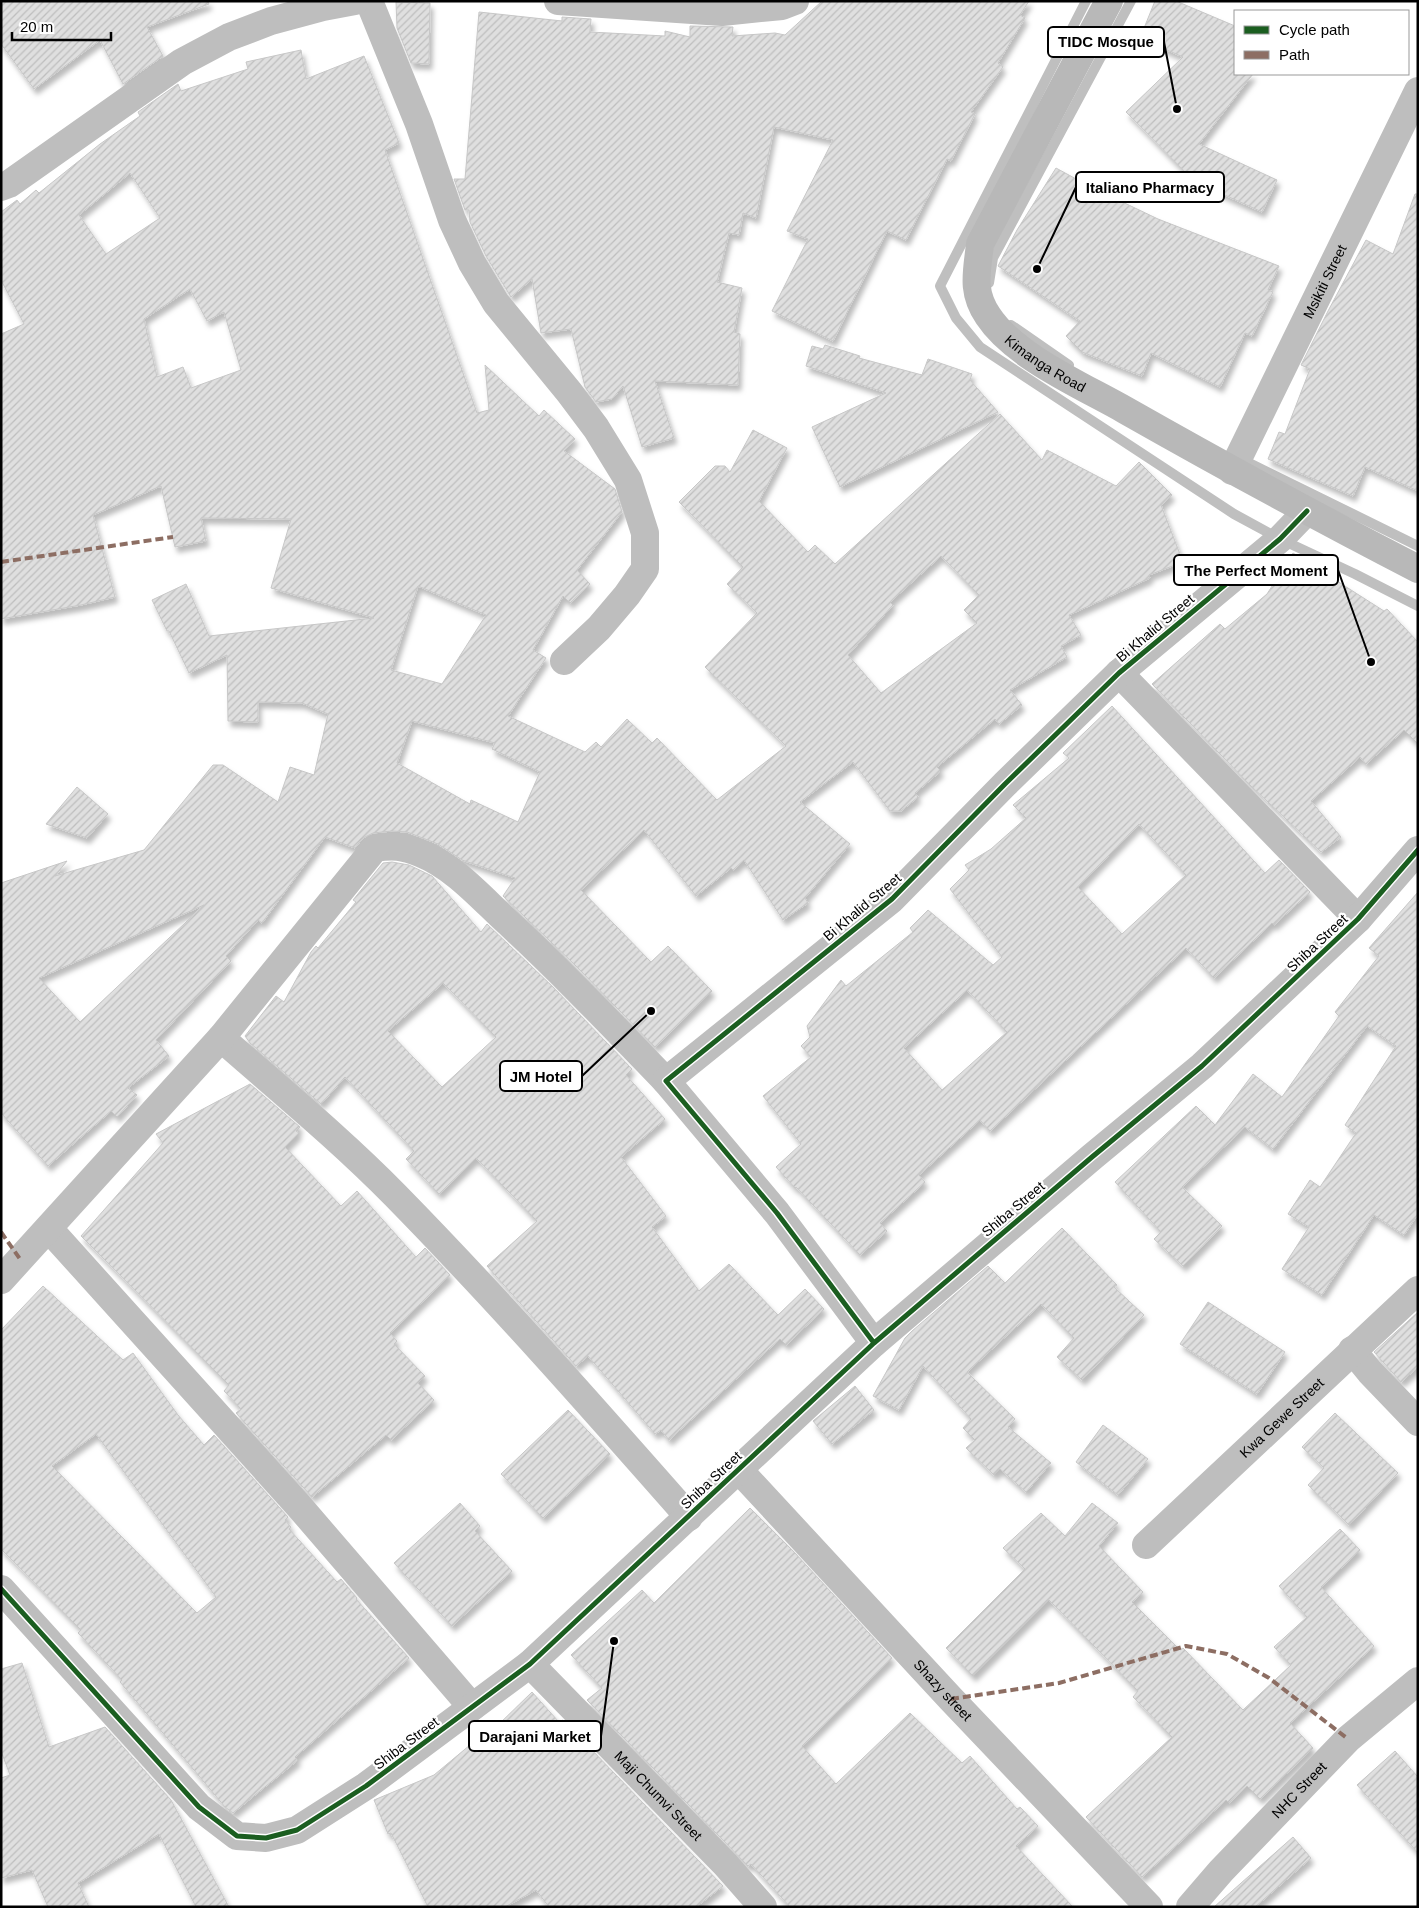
<svg xmlns="http://www.w3.org/2000/svg" width="1419" height="1908" viewBox="0 0 1419 1908" font-family="Helvetica,sans-serif">
<defs>
<pattern id="building-hatch" width="6" height="6" patternUnits="userSpaceOnUse" patternTransform="scale(1.25)"><rect width="6" height="6" fill="#dfdfdf"/><path d="M-1 1l2-2M0 6l6-6M5 7l2-2" fill="none" stroke="#bebebe"/></pattern>
<filter id="shadow"><feDropShadow dx="3" dy="5.5" stdDeviation="2.5" flood-color="#0004"/></filter>
</defs>
<rect width="100%" height="100%" fill="#fff"/>
<g fill="none" stroke-linecap="round" stroke-linejoin="round">
<path stroke="#bfbfbf" stroke-width="10" d="M1086,1L940,286L956,318L980,347L1234,514L1280,539L1355,574L1418,606
M989,283L993,258L1131,1
M1011,325L1069,365
M1239,458L1418,546"/>
</g>
<path fill="url(#building-hatch)" stroke="#c7c7c7" fill-rule="evenodd" filter="url(#shadow)" d="M1,1H208L209,4L147,27L163,56L123,84L100,40L34,89L1,44Z
M822,1H1029L1020,15L1025,18L998,63L1003,67L971,112L975,114L951,161L947,159L906,240L887,231L833,341L772,311L808,239L787,231L833,140L774,127L756,218L743,213L739,235L729,233L717,282L742,288L734,332L740,334L738,385L655,381L674,438L642,447L623,386L612,399L596,402L585,387L571,329L541,333L532,279L511,297L486,256L470,222L469,210H465L454,179H465L479,12L562,21V17L591,19L590,32L665,36V31L690,37V26L733,27L732,36L775,33L785,35Z
M1155,1H1176L1235,26V74H1253L1199,144L1277,180L1262,212L1194,181L1126,112L1183,57L1140,38Z
M396,2L430,3L429,64L411,63L397,28Z
M301,50L306,79L364,56L399,143L385,150L477,413L489,410L485,365L539,416L544,410L575,439L564,451L615,489L622,512L577,570L590,584L570,603L563,596L533,650L546,658L508,716L585,752L596,742L601,747L627,719L652,743L657,738L717,800L786,746L705,667L757,613L727,584L743,567L679,502L715,466H725L730,472L753,430L787,448L759,501L808,552L815,545L835,564L1000,414L1042,460L1047,450L1116,486L1139,462L1172,495L1161,505L1183,562L1149,575L1150,578L1069,615L1081,635L1061,646L1067,657L1010,690L1022,705L999,724L995,719L937,767L941,771L915,793L918,797L901,811H890L853,762L800,802L850,844L805,898L808,903L783,920L744,860L733,870L731,868L696,896L644,830L581,890L651,962L668,946L712,991L655,1047L575,965L503,896L515,878L462,860L438,844L407,832L392,831L373,833L363,838L355,848L325,837L262,923L258,920L226,956L231,961L156,1040L169,1056L128,1088L137,1095L117,1117L111,1111L48,1166L1,1113V883L67,861L55,876L144,850L213,765H223L278,802L290,767L314,775L328,714L302,703L258,702V722L228,721L227,655L189,673L169,631H167L152,600L186,584L209,636L374,618L271,588L291,519L201,518L206,541L175,547L161,486L93,515L115,597L81,605L1,619V334L24,324L1,280V212L17,200L20,204L36,190L39,193L100,144L140,116L138,112L178,84L181,91L248,69L246,62ZM130,173L160,218L106,254L79,215ZM190,289L207,321L224,312L241,370L191,388L183,367L157,377L144,319ZM941,556L979,595L964,610L977,623L881,693L848,655L893,605L890,602ZM418,586L486,615L442,684L391,670ZM412,721L495,743L492,749L540,772L518,822L471,800L470,804L397,763ZM204,905L80,1022L39,978Z
M1056,168L1089,186L1158,219L1279,266L1268,290L1273,292L1252,336L1245,333L1220,387L1151,353L1142,376L1082,352L1066,336L1080,321L998,266L1017,230Z
M1415,194H1418V491L1365,467L1353,496L1268,459L1279,432L1285,434L1310,369L1301,365L1328,311L1366,240L1393,254Z
M825,345L860,356L859,358L922,375L928,359L972,374L970,380L998,412L840,487L812,427L886,393L806,366L812,346L823,349Z
M1293,553L1384,611L1387,609L1418,642V744L1404,730L1366,764L1360,757L1311,801L1341,837L1321,852L1251,786L1152,684L1220,624L1225,629L1267,594Z
M1112,706L1265,873L1279,860L1310,892L1274,925L1272,923L1214,978L1186,948L990,1131L980,1120L919,1175L925,1182L880,1223L887,1231L860,1255L796,1187L795,1188L776,1167L801,1144L763,1096L811,1057L801,1046L810,1037L807,1026L841,980L846,986L913,932L910,928L928,910L993,965L1002,957L950,889L969,870L965,865L991,849L1026,818L1013,805L1069,758L1063,753ZM1139,824L1186,875L1122,934L1078,887ZM967,990L1007,1032L942,1090L904,1048Z
M77,787L108,814L87,838L46,824Z
M392,862L409,865L432,876L481,932L487,924L553,987L632,1069L626,1075L665,1119L621,1157L666,1216L652,1227L699,1291L729,1264L778,1315L805,1289L824,1309L786,1345L780,1339L669,1440L661,1430L655,1434L588,1356L576,1366L487,1266L537,1221L476,1158L439,1194L406,1159L414,1151L345,1077L321,1104L250,1043L245,1036L276,996L284,1002L311,952L316,946L318,948L356,902L353,900L383,863ZM443,983L496,1037L442,1087L388,1031Z
M1418,892V1214L1404,1235L1374,1215L1322,1295L1282,1269L1309,1227L1288,1214L1310,1180L1320,1187L1356,1133L1345,1125L1396,1046L1367,1026L1273,1149L1245,1127L1182,1187L1222,1226L1183,1266L1154,1239L1161,1232L1115,1182L1196,1106L1215,1125L1253,1074L1282,1097L1339,1016L1335,1012L1379,956L1369,948Z
M250,1084L300,1127L296,1131L299,1133L285,1147L341,1206L357,1191L416,1257L425,1248L450,1275L390,1333L397,1341L394,1344L425,1376L418,1383L434,1400L391,1440L386,1435L312,1497L236,1413L241,1409L224,1391L229,1385L81,1236L163,1143L156,1134Z
M1062,1228L1117,1285L1114,1287L1144,1315L1082,1380L1057,1357L1074,1338L1041,1304L967,1372L1015,1419L1008,1427L1051,1463L1026,1492L1000,1469L994,1475L966,1448L975,1440L963,1428L971,1419L923,1366L899,1410L873,1396L905,1338L912,1331L988,1266L1005,1283Z
M43,1286L123,1360L133,1353L178,1415L204,1445L214,1435L288,1517L285,1520L291,1527L289,1529L337,1582L341,1579L357,1598L356,1599L409,1658L295,1757L298,1760L233,1813L225,1807L120,1682L122,1680L78,1633L81,1630L1,1549V1330ZM96,1434L216,1597L197,1613L52,1466Z
M1208,1302L1285,1352L1257,1394L1180,1344Z
M1418,1312V1367L1401,1382L1374,1352Z
M855,1386L874,1410L832,1444L813,1421Z
M568,1410L610,1454L543,1518L501,1474Z
M1335,1413L1398,1473L1349,1525L1308,1485L1324,1468L1302,1447Z
M1103,1425L1148,1459L1118,1495L1076,1462Z
M460,1503L480,1526L475,1531L512,1571L452,1626L394,1563Z
M1092,1503L1118,1523L1099,1546L1143,1592L1132,1602L1180,1650L1183,1648L1243,1710L1291,1665L1274,1647L1307,1617L1279,1586L1340,1529L1360,1550L1321,1587L1374,1646L1290,1723L1313,1748L1260,1799L1247,1786L1229,1803L1226,1800L1142,1877L1086,1817L1172,1737L1133,1697L1138,1691L1049,1600L973,1676L946,1648L1025,1569L1003,1548L1041,1513L1065,1536Z
M750,1508L795,1553L892,1658L802,1746L836,1784L910,1713L962,1763L970,1756L1017,1809L1020,1807L1038,1826L1016,1846L1073,1907H790L751,1864L748,1866L587,1700L602,1688L571,1655L642,1590L654,1603Z
M22,1663L49,1747L105,1727L171,1800L229,1907H196L159,1834L78,1883L89,1907H48L32,1870L1,1878V1778L10,1775L1,1751V1669Z
M532,1692L559,1722L563,1720L723,1886L696,1907H549L536,1890L505,1907H428L391,1833L388,1834L374,1800L434,1775L494,1725L496,1727Z
M1395,1751L1418,1777V1853L1357,1785Z
M1293,1837L1311,1858L1255,1907H1214Z"/>
<g fill="none" stroke-linecap="round" stroke-linejoin="round">
<g stroke="#bebebe" stroke-width="28">
<path d="M369,1L419,124L452,220L472,263L496,303L569,392L596,428L628,480L645,533V569L627,595L599,628L564,661"/>
<path d="M558,1L722,12L782,6L795,1"/>
<path d="M1,187L9,184L182,62L229,37L271,21L323,7L355,1"/>
<path id="s1" d="M1232,471L1418,91"/>
<path d="M1119,673L1358,919"/>
<path d="M221,1038C279,1089 340,1139 395,1195C497,1299 593,1408 689,1517"/>
<path d="M49,1229L298,1505L472,1707"/>
<path d="M1,1280L221,1038L375,848C393,845 403,846 420,853C451,865 477,893 500,915C558,968 612,1025 666,1081"/>
<path d="M874,1343L777,1213L666,1081L892,899L1005,784L1119,673L1280,539L1307,511"/>
<path d="M1352,1350L1370,1372L1418,1422"/>
<path id="s2" d="M739,1470L951,1699L1149,1907"/>
<path id="s3" d="M1146,1545L1418,1290"/>
<path d="M1,1589L199,1807L237,1836L266,1838L297,1830L366,1786L530,1664L874,1343L1092,1157L1202,1066L1358,919L1418,850"/>
<path id="s4" d="M530,1664L726,1865L763,1907"/>
<path id="s5" d="M1190,1907L1221,1871L1348,1739L1418,1681"/>
</g>
<path stroke="#b8b8b8" stroke-width="28" id="s6" d="M1109,1L980,244C977,272 971,291 988,316C1015,357 1083,386 1125,410C1222,465 1319,518 1418,569"/>
<path stroke="#8d6e63" stroke-width="4" stroke-dasharray="8 4" stroke-linecap="butt" d="M1,562L173,537
M1,1232L20,1259
M951,1699L1059,1683L1186,1646L1227,1654L1269,1678L1348,1739"/>
<g stroke="#fff" stroke-width="8">
<path id="cycleway" d="M874,1343L777,1213L666,1081L892,899L1005,784L1119,673L1280,539L1307,511
M1,1589L199,1807L237,1836L266,1838L297,1830L366,1786L530,1664L874,1343L1092,1157L1202,1066L1358,919L1418,850"/>
</g>
<use href="#cycleway" stroke="#1b5e20" stroke-width="5"/>
</g>
<g text-anchor="middle" stroke-width="4.5" stroke-linejoin="round" paint-order="stroke">
<g font-size="14" fill="#000" stroke="#fff">
<text dy="5" stroke="none"><textPath href="#s1" startOffset="211">Msikiti Street</textPath></text>
<text dy="5" stroke="none"><textPath href="#s6" startOffset="425">Kimanga Road</textPath></text>
<text transform="translate(1155 628) rotate(-40)" y="5">Bi Khalid Street</text>
<text transform="translate(862 907) rotate(-40)" y="5">Bi Khalid Street</text>
<text transform="translate(1317 943) rotate(-43)" y="5">Shiba Street</text>
<text transform="translate(1013 1209) rotate(-40)" y="5">Shiba Street</text>
<text dy="5" stroke="none"><textPath href="#s3" startOffset="186">Kwa Gewe Street</textPath></text>
<text transform="translate(711 1480) rotate(-43)" y="5">Shiba Street</text>
<text dy="5" stroke="none"><textPath href="#s2" startOffset="300">Shazy street</textPath></text>
<text transform="translate(406 1743) rotate(-37)" y="5">Shiba Street</text>
<text dy="5" stroke="none"><textPath href="#s5" startOffset="160">NHC Street</textPath></text>
<text dy="5" stroke="none"><textPath href="#s4" startOffset="184">Maji Chumvi Street</textPath></text>
</g>
</g>
<path fill="none" stroke="#000" stroke-width="2" d="M1177 109L1164 42M1037 269L1076 187M1371 662L1338 570M651 1011L582 1076M614 1641L601 1736"/>
<g fill="#000" stroke="#fff" stroke-width="2">
<circle cx="1177" cy="109" r="5"/>
<circle cx="1037" cy="269" r="5"/>
<circle cx="1371" cy="662" r="5"/>
<circle cx="651" cy="1011" r="5"/>
<circle cx="614" cy="1641" r="5"/>
</g>
<g fill="#fff" stroke="#000" stroke-width="2">
<rect x="1048" y="27" width="116" height="30" rx="5"/>
<rect x="1076" y="172" width="148" height="30" rx="5"/>
<rect x="1174" y="555" width="164" height="30" rx="5"/>
<rect x="500" y="1061" width="82" height="30" rx="5"/>
<rect x="469" y="1721" width="132" height="30" rx="5"/>
</g>
<g font-size="15" text-anchor="middle" font-weight="bold" fill="#000">
<text x="1106" y="47">TIDC Mosque</text>
<text x="1150" y="193">Italiano Pharmacy</text>
<text x="1256" y="576">The Perfect Moment</text>
<text x="541" y="1082">JM Hotel</text>
<text x="535" y="1742">Darajani Market</text>
</g>
<rect width="1419" height="1908" fill="none" stroke="#000000" stroke-width="5"/>
<rect x="1234" y="10" width="175" height="65" fill="#ffffff" stroke="#999999"/>
<rect x="1244" y="26" width="25" height="8" fill="#1b5e20" stroke="#999999"/>
<text x="1279" y="35" font-size="15" fill="#000000">Cycle path</text>
<rect x="1244" y="51" width="25" height="8" fill="#8d6e63" stroke="#999999"/>
<text x="1279" y="60" font-size="15" fill="#000000">Path</text>
<path d="M12 32v8h99v-8" fill="none" stroke="#000000" stroke-width="2.5"/>
<text x="20" y="32" font-size="15" fill="#000000" stroke="#ffffff" stroke-width="4" paint-order="stroke">20 m</text>
</svg>
